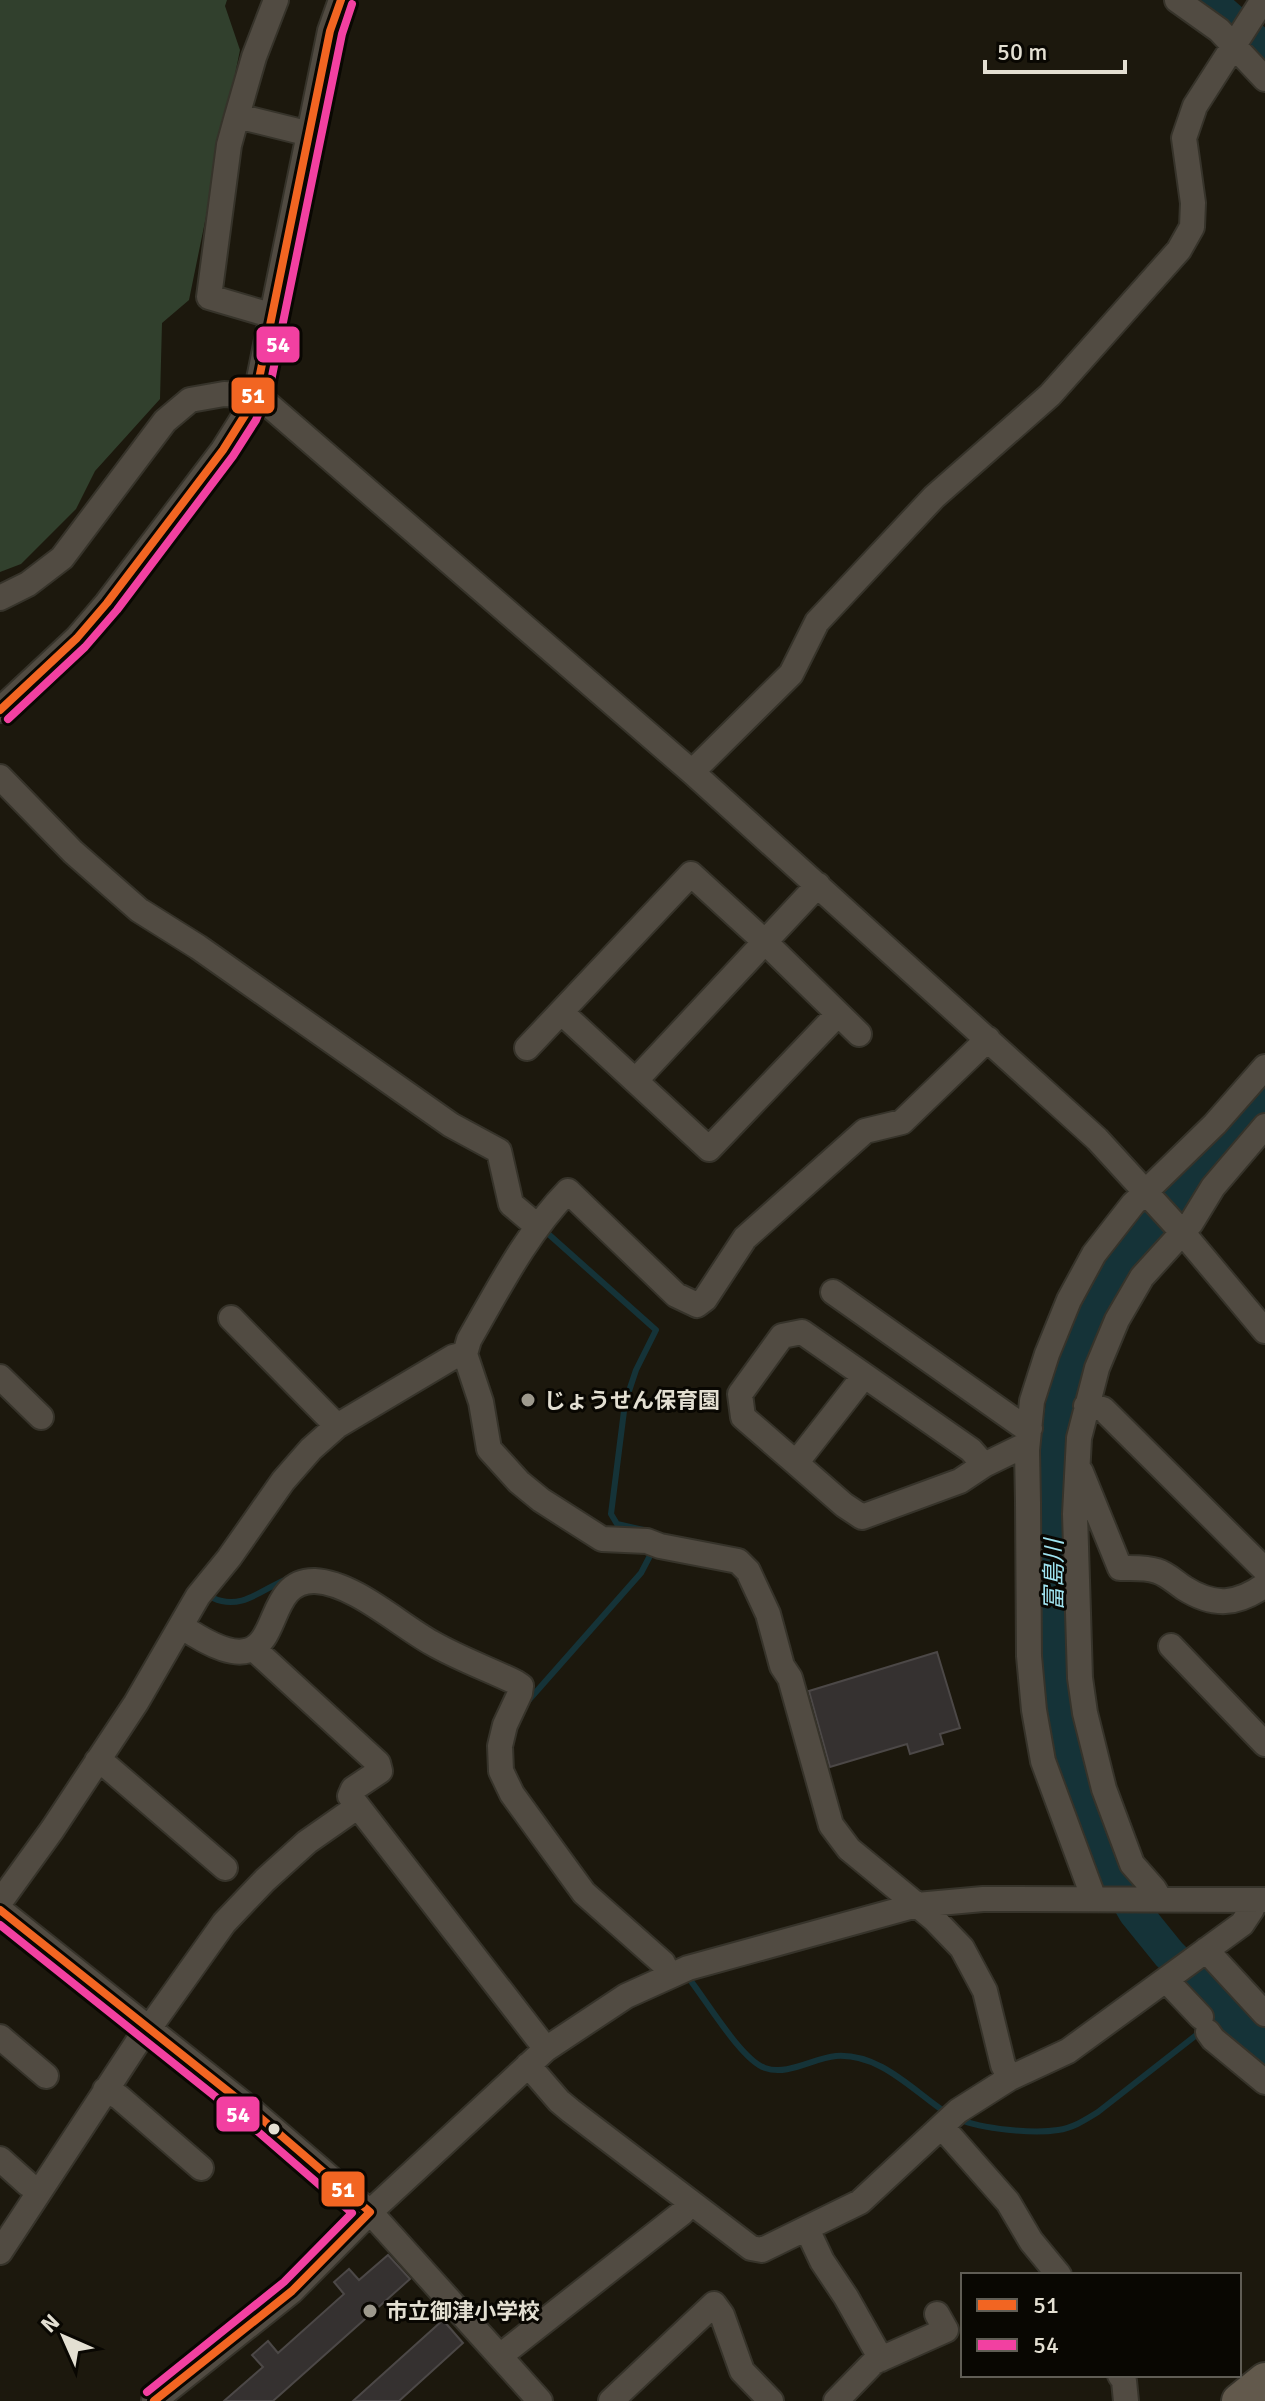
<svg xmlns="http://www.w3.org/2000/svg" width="1265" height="2401" viewBox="0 0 1265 2401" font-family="Signika,'Noto Sans JP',sans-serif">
<rect width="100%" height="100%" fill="#1c180d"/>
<path fill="#31402d" d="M0,0H227L225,6L240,50L189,300L162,323L160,399L95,471L76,509L21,564L0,572Z"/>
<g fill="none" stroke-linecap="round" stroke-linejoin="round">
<path stroke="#153338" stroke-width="6" d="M545,1231L656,1330L636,1370L625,1403L611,1514L617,1524L648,1531
M213,1598C243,1612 265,1586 292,1577
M528,1701L641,1573L653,1550
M687,1976C705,1998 741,2060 765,2068C788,2076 813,2058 836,2056C881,2053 914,2092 948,2114
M958,2119C982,2129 1033,2134 1058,2130C1073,2128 1085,2120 1098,2112L1227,2011"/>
<path stroke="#153338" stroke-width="34" d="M1208,0L1265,50
M1265,1100L1144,1234L1098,1300L1064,1397L1054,1465L1053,1672L1066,1741L1102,1855L1135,1912L1169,1954L1265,2050"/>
</g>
<path fill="#353130" stroke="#4c4847" stroke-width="2" d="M937,1652L960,1728L940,1734L943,1744L910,1754L907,1744L830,1767L809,1691Z
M388,2255L410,2279L273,2401H224L263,2367L252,2355L268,2341L278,2353L344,2294L334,2282L349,2269L359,2280Z
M443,2320L463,2343L399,2401H353Z"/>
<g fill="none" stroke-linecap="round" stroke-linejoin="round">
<g stroke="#36332a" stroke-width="28">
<path id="minor" d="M1177,0L1219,30L1265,79
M237,116L254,57L276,0
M273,313L260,312L209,297L229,145L237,116L310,134
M0,598L28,584L62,558L165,421L190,400L224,394L253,396L263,400L692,772L1097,1139L1182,1232L1265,1331
M0,710L77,638L107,603L223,450L245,415L259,379L330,31L341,0
M692,772L791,674L817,622L934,497L1050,395L1179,250L1192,227L1193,203L1184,138L1195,106L1263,0
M0,777L73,852L139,910L198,947L451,1125L499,1151L511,1204L537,1226
M561,1012L709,1149L838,1014
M988,1039L902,1122L865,1131L745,1238L705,1299L697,1305L676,1295L568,1191C526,1234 499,1288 469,1340L465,1354L481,1402L489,1449L519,1482L541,1500L602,1539L647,1541L660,1546L738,1561L748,1571L768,1614L782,1666L790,1678L831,1825L849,1849L934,1919L962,1948L985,1991L1003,2065L1010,2078
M527,1048L691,874L765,942L859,1034
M636,1080L818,885
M833,1292L1021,1425L1030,1428
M231,1318L337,1426
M864,1376L796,1463L844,1505L862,1517L960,1481L984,1465L1021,1447L1027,1450
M0,1377L41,1417
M1086,1406L1103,1409L1265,1570
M796,1463L743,1417L740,1394L782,1336L802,1332L971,1450L984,1465
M1081,1472L1120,1568C1132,1568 1146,1567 1157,1571C1167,1574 1175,1582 1184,1588C1214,1607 1237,1605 1265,1585
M181,1626C296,1704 251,1579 315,1581C354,1583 398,1624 432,1643C458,1658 488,1669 515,1682L521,1686L520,1693L505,1725L500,1746L501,1771L512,1794L584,1893L663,1963L669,1976
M1171,1646L1265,1744
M254,1649L378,1763L380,1771L353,1789L350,1796L546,2049
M97,1761L108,1767L225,1868
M1094,1899L1043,1761L1034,1710L1029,1656L1028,1502L1027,1450L1032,1401L1047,1354L1069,1300L1094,1254L1133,1204L1215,1124L1265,1067
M1160,1899L1154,1889L1132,1864L1104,1789L1085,1713L1080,1678L1075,1514L1079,1438L1097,1368L1117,1320L1142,1277L1191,1223L1213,1187L1265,1126
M0,1902L52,1830L136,1703L198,1596L229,1558L283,1481L311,1449L337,1426L453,1357L465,1354
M0,1910L249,2108L370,2212L540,2401
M1206,1950L1265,2014
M1166,1980L1201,2017
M1208,2032L1213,2039L1265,2082
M0,2037L46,2076
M528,2065L559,2101L571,2111L751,2248L762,2250L860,2202L958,2111L1010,2078L1068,2051L1242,1924L1252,1909L1253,1900
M105,2090L119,2097L201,2168
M942,2127L1008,2202L1031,2241L1059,2275
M0,2159L28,2184L40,2190
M807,2229L822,2261L846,2297L881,2359
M0,2252L141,2037L155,2020L224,1923L265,1880L307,1842L357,1807
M500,2356L682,2213L691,2203
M1120,2375L1124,2381L1126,2401
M154,2401L292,2291L370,2212L546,2049L626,1996L688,1968L917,1905L983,1899L1265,1900
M611,2401L714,2304L722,2315L742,2371L771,2401
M836,2401L874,2362L946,2330L937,2314"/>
</g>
<g stroke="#36332a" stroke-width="38">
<path id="highway" d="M1239,2401L1265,2380"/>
</g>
<use href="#minor" stroke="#514b42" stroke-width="24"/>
<use href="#highway" stroke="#62594c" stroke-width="34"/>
<g stroke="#090702" stroke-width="14">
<path id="bus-1" d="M0,710L77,638L107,603L223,450L245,415L259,379L330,31L341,0
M0,1910L249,2108L370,2212L292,2291L154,2401"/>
</g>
<g stroke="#090702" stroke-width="14">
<path id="bus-2" d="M8,719L85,647L117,610L233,456L256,420L271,381L342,34L352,4
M0,1925L241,2117L352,2213L284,2282L147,2392"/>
</g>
<use href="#bus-1" stroke="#f26522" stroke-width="8"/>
<use href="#bus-2" stroke="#f240a1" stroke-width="8"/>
</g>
<g fill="#9d998d" stroke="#090702" stroke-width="3">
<circle cx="528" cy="1400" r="8"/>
<circle cx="370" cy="2311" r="8"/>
</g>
<circle fill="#e3dfd2" stroke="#090702" stroke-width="3" cx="274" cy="2129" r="7"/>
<g text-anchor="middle" stroke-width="6" stroke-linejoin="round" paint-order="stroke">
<g font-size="22" font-weight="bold" fill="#e3dfd2" stroke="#090702" text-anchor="start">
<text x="544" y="1408">じょうせん保育園</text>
<text x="386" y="2319">市立御津小学校</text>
</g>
<g font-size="24" font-style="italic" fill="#a0e4f1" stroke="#090702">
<text transform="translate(1054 1575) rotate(-90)" y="8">富島川</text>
</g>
</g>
<g stroke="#090702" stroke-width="3">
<rect x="255" y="325" width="46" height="39" rx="8" fill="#f240a1"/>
<rect x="230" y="376" width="46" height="39" rx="8" fill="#f26522"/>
<rect x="215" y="2095" width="46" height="38" rx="8" fill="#f240a1"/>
<rect x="320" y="2170" width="46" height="38" rx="8" fill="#f26522"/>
</g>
<g font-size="22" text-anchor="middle" font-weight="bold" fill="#fff">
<text x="278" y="352">54</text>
<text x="253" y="403">51</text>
<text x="238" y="2122">54</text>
<text x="343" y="2197">51</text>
</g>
<rect x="961" y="2273" width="280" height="104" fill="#090702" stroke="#605d55" stroke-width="2"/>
<rect x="977" y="2299" width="40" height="12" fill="#f26522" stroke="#605d55" stroke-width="2"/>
<text x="1033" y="2313" font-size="24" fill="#e3dfd2">51</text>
<rect x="977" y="2339" width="40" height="12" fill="#f240a1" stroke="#605d55" stroke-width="2"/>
<text x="1033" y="2353" font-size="24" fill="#e3dfd2">54</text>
<g transform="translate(64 2337) rotate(315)" stroke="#090702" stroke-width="6" paint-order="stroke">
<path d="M0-6L14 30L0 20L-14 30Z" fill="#e3dfd2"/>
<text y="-12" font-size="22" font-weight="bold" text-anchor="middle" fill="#e3dfd2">N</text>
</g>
<path d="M985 60v12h140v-12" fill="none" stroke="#e3dfd2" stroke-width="4"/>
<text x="997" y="60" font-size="24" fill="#e3dfd2" stroke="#090702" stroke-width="6" paint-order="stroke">50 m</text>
</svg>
